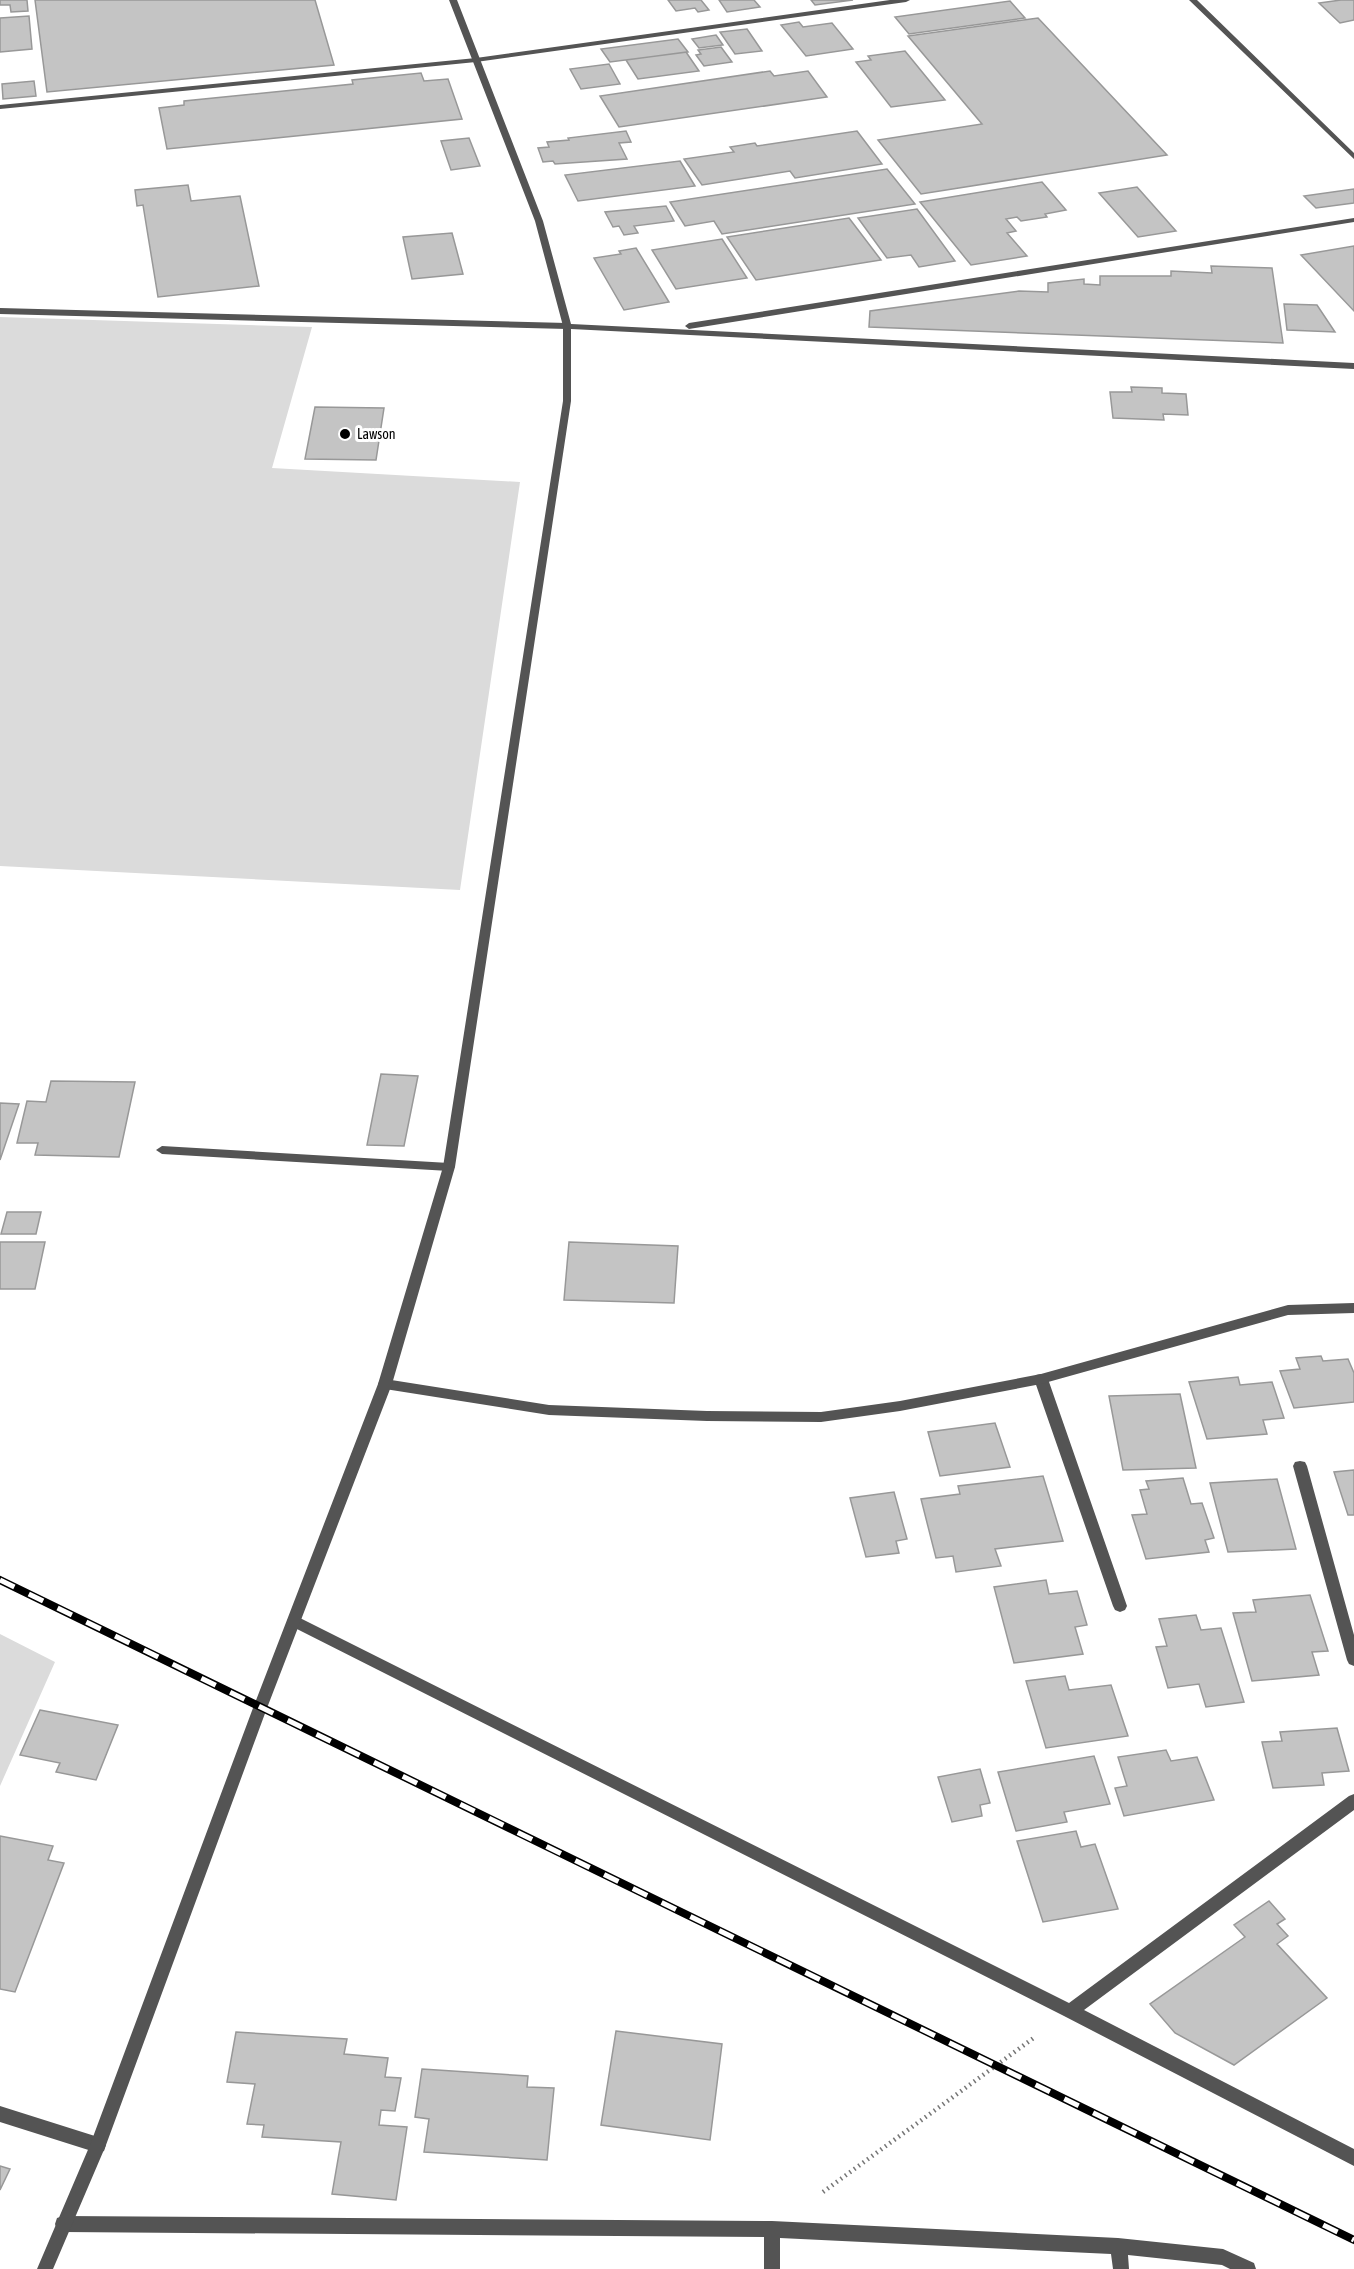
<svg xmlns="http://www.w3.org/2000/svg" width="1354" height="2269" viewBox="0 0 1354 2269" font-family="'Asap Condensed',sans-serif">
<rect width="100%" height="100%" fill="#fff"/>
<path fill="#dbdbdb" d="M0,317L312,327L272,468L520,482L460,890L0,866Z
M0,1634L55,1662L0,1786Z"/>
<path fill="#c4c4c4" stroke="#989898" stroke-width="1.5" d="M0,0H27L28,11L11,12L10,5H0Z
M35,0H315L334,65L47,92Z
M668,0H701L709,10L698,12L695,8L676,11Z
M719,0H754L760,7L727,12Z
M811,0H853L815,5Z
M1341,0H1354V20L1340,23L1319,3Z
M1010,1L1025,18L909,34L895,17Z
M29,16L32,49L0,52V18Z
M1038,18L1167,155L921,194L878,140L982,124L908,36Z
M799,22L803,27L832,23L853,49L806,56L781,25Z
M747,29L762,51L735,54L720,32Z
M716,35L723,45L699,48L692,39Z
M678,39L688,52L610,62L601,49Z
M721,47L732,62L704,66L696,55L701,54L698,50Z
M905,51L945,100L891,107L856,62L871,60L868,56Z
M686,52L699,71L638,79L626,60Z
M609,64L620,84L581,89L570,69Z
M770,71L774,76L808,71L827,97L619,127L600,96Z
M421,73L424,81L448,79L462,119L167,149L159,108L184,105V101L353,84L352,80Z
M34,81L36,96L3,99L2,84Z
M626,131L631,142L619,143L627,159L555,164L553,161L543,162L538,148L549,147L547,142L569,140L568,138Z
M857,131L882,164L795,178L790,171L702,185L684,159L734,152L730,147L755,143L757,146Z
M469,138L480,166L451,170L441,141Z
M680,161L695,186L578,201L565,175Z
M887,169L915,204L722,234L714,221L685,226L670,202Z
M1042,182L1066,210L1045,214L1047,217L1021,221L1017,217L1006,219L1016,231L1007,233L1027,256L971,265L920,202Z
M188,185L191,201L240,196L259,286L158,297L143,205L137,206L135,190Z
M1137,187L1176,231L1138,237L1099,193Z
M1354,189V203L1316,208L1304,196Z
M666,206L674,221L634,226L638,233L624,235L619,226L613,227L605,212Z
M917,209L955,261L919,267L911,255L887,258L858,218Z
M849,218L881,260L756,280L727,237Z
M452,233L463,274L412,279L403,237Z
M722,239L747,278L676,289L652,250Z
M1354,246V311L1301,255Z
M636,248L669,302L624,310L594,258L621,254L619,251Z
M1211,266L1272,268L1283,343L869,327L870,311L1019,291L1048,292V283L1084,279V284L1100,285V276H1171V271L1212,273Z
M1284,304L1317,305L1335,332L1287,330Z
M1131,387L1162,388V393L1186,394L1188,415L1163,414L1164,420L1113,418L1110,392H1132Z
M315,407L384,408L376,460L305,459Z
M381,1074L418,1076L404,1146L367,1145Z
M51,1081L135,1082L119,1157L35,1155L38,1143H17L27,1101L46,1102Z
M0,1103L19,1104L0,1160Z
M7,1212H41L36,1234H1Z
M0,1242H45L35,1289H0Z
M569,1242L678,1246L674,1303L564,1300Z
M1321,1356L1323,1361L1348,1359L1354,1373V1402L1294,1408L1280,1371L1300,1369L1296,1358Z
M1238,1377L1240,1385L1272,1382L1284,1418L1263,1420L1267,1434L1207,1439L1189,1382Z
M1180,1394L1196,1468L1123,1470L1109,1396Z
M995,1423L1010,1467L940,1476L928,1432Z
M1354,1470V1515H1348L1334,1472Z
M1043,1476L1063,1541L995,1549L1001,1566L956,1572L953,1556L936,1558L921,1499L960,1494L958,1486Z
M1183,1478L1191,1504L1202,1503L1214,1538L1205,1540L1209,1552L1146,1559L1132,1515L1147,1514L1140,1490L1149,1489L1146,1481Z
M1277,1479L1296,1549L1228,1552L1210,1483Z
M894,1492L907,1539L896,1541L899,1553L866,1557L850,1498Z
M1046,1580L1049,1594L1077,1591L1087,1625L1075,1627L1083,1654L1014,1663L994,1587Z
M1310,1595L1328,1651L1312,1652L1319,1675L1252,1681L1233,1613L1256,1612L1253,1600Z
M1196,1615L1201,1630L1221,1628L1244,1702L1206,1707L1199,1684L1168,1688L1156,1647L1167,1646L1159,1619Z
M1065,1676L1069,1690L1111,1685L1128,1736L1046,1748L1026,1681Z
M40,1710L118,1725L96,1780L56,1772L60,1763L20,1755Z
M1337,1728L1349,1771L1322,1773L1324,1785L1273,1788L1262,1742L1282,1741L1280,1732Z
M1166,1750L1171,1761L1197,1757L1214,1800L1124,1816L1115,1788L1127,1786L1118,1757Z
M1094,1756L1110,1804L1064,1812L1067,1822L1016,1831L998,1772Z
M980,1769L990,1803L980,1805L982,1816L952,1822L938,1777Z
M1076,1831L1081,1847L1095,1844L1118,1909L1043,1922L1017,1841Z
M0,1836L53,1846L48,1860L64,1863L15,1992L0,1989Z
M1269,1901L1285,1919L1277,1924L1288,1936L1277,1944L1327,1998L1234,2065L1175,2033L1150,2004L1245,1937L1234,1925Z
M616,2031L722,2044L710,2140L601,2125Z
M236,2032L347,2039L344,2054L388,2058L385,2077L401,2078L395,2111L381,2110L379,2125L407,2127L396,2200L332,2194L341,2142L262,2137L264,2125L247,2124L255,2084L227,2082Z
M422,2069L528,2076L527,2087L554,2088L547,2160L424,2152L429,2119L415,2117Z
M0,2166L10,2169L0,2190Z"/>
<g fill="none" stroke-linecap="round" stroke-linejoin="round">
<path stroke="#767676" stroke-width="4.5" stroke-dasharray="1.5 4" stroke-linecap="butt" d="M823,2192L1035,2037"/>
<path fill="#545454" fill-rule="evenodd" d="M162,1146L449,1163L455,1167L449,1171L162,1154L156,1150Z
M1041,1374L1046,1375L1048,1379L1127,1606L1125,1610L1120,1612L1115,1610L1113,1606L1034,1379L1036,1375Z
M1300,1461L1305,1462L1307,1466L1354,1635V1666L1349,1664L1347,1660L1293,1466L1295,1462Z"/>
<path fill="#545454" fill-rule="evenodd" d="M890,0H910L906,2L476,62L0,109V105L476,58Z
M1189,0H1197L1354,153V159Z
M0,308L567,323L571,326L567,329L0,314Z
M1354,1303V1313L1288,1315L1041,1384L900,1411L821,1422L707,1421L549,1415L385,1389L380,1388L378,1384L380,1380L385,1379L549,1405L707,1411L821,1412L900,1401L1041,1374L1288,1305Z
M294,1615L1069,2003L1349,1796L1354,1794V1810L1084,2010L1354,2149V2166L1064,2016L289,1625L287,1621L289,1617Z
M0,2106L98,2137L104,2139L106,2145L104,2151L98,2153L0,2122Z
M63,2216L772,2221L1118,2238L1223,2249L1254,2263L1256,2269H1230L1222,2265L1128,2255L1129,2269H1113L1111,2254L780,2238V2269H764V2237L63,2232L57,2230L55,2224L57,2218Z"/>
<path fill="#545454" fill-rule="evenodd" d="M449,0H457L543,221L571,324L1354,363V369L571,329V401L455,1167L392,1384L267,1708L106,2145L53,2269H37L90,2145L253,1708L378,1384L443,1167L563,401V326L535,221Z
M1354,218V222L689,329L685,326L689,323Z"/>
<g stroke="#000" stroke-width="8">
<path id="rail" d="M0,1580L1354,2240"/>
</g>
<use href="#rail" stroke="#fff" stroke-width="5" stroke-dasharray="16" stroke-linecap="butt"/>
</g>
<circle fill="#000" stroke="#fff" stroke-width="2" cx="345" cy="434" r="6"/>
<g text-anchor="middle" stroke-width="6" stroke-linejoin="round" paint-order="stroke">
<g font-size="14" fill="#000" stroke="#fff" text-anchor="start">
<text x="357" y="439">Lawson</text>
</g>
</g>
</svg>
